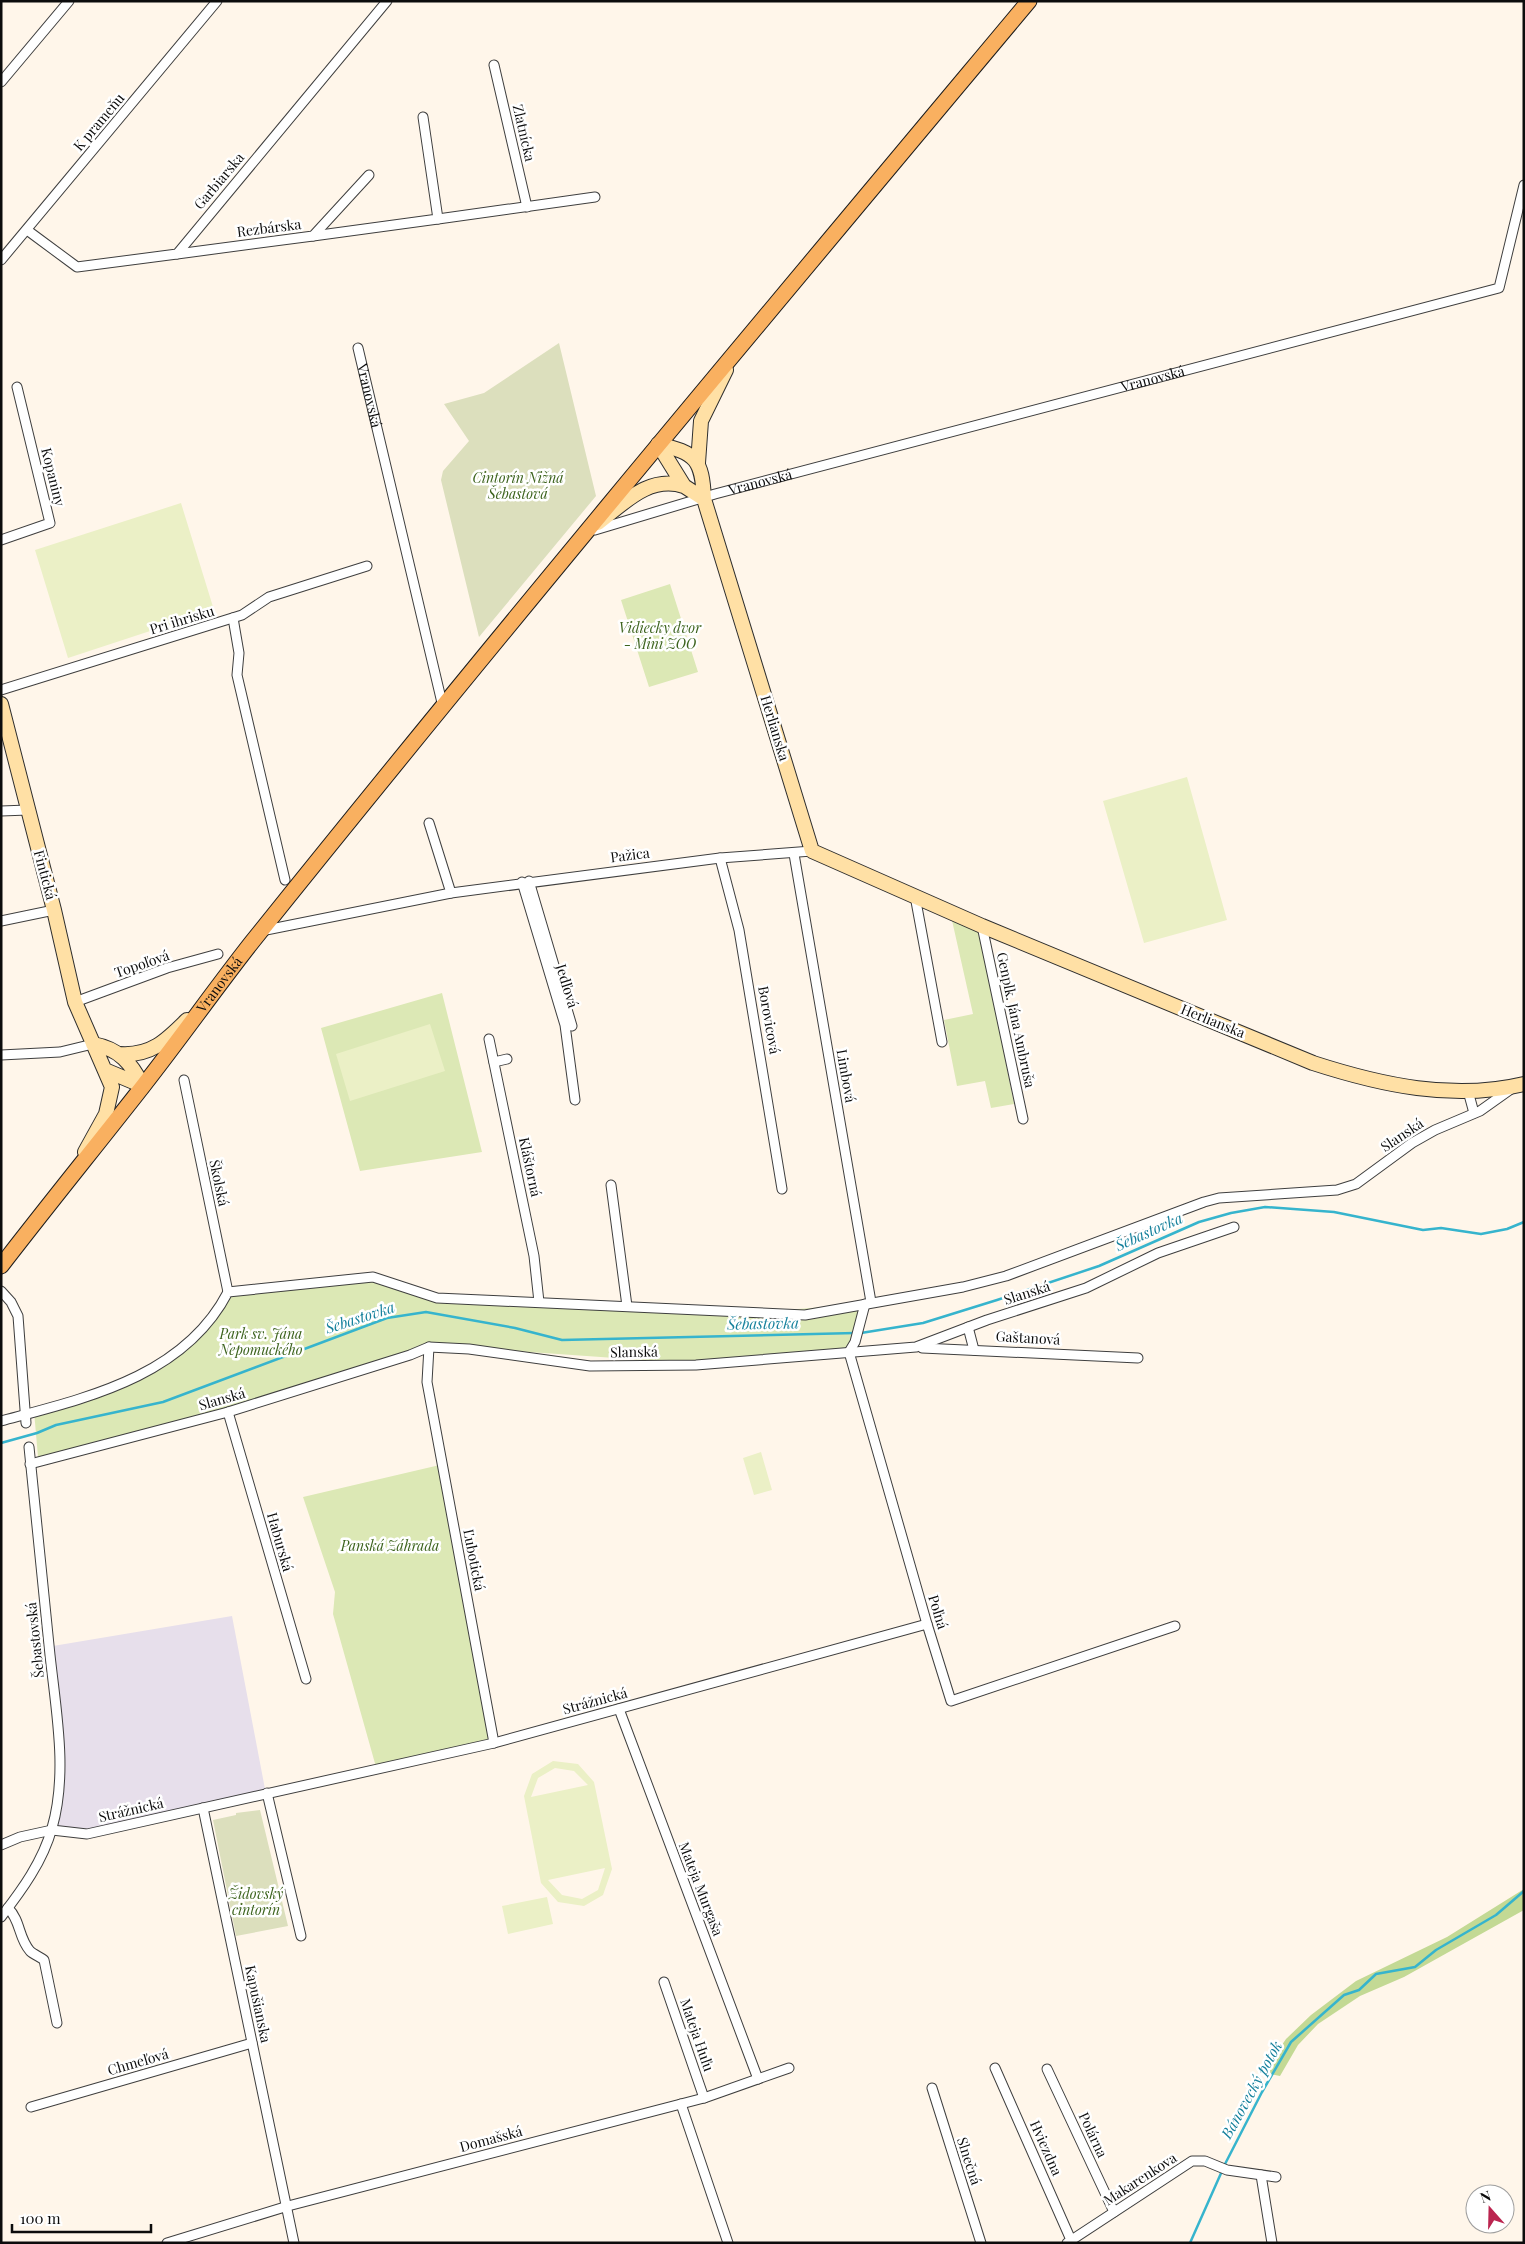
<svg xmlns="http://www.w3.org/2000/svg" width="1525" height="2244" viewBox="0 0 1525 2244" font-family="'Playfair Display',serif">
<rect width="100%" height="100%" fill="#fff6ea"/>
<path fill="#e7dfeb" d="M232,1616L265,1789L82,1834L55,1836L61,1800L47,1647Z"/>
<path fill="#dce8b5" d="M670,584L698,672L649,687L621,600Z
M949,907L977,918L1014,1104L991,1108L985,1081L957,1086L944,1020L973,1014Z
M442,993L482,1152L360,1171L321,1028Z
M352,1277L388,1281L437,1298L759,1312L863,1304L851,1350L672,1362L432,1345L231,1409L38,1457L34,1411L50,1409L162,1362L193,1338L229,1289Z
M444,1464L494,1743L376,1767L333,1614L335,1592L303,1497Z"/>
<path fill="#c3d994" d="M1524,1889V1910L1404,1977L1360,1996L1318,2024L1298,2045L1280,2076L1270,2074L1266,2068L1286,2039L1311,2015L1356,1981L1447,1937Z"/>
<path fill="#dcdfbd" d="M559,343L596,496L479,637L441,480L443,471L469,441L444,404L484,393Z
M260,1810L288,1926L236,1936L213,1820L236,1815V1813Z"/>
<path fill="#ebf0c6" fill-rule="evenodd" d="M181,503L214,610L68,658L35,550Z
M1187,777L1227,920L1144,943L1103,801Z
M430,1024L445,1071L350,1101L336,1054Z
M761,1452L772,1490L754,1495L743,1458Z
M553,1761L578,1764L594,1782L612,1869L603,1895L584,1906L558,1902L541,1883L524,1796L532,1774ZM555,1768L574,1771L588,1785L531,1797L538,1778ZM605,1868L598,1890L582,1899L562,1895L548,1880Z
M547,1897L553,1924L508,1934L502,1906Z"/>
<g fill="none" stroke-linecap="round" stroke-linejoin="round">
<path stroke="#36b4cd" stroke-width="2.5" d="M861,1333L923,1323L997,1300L1099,1266L1199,1222L1231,1213L1265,1207L1334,1212L1423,1230L1441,1228L1481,1234L1507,1229L1524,1222
M1,1443L37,1433L56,1425L163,1402L387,1318L426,1312L515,1328L562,1340L855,1333
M1224,2166L1262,2092L1291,2042L1344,1995L1359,1990L1376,1974L1415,1967L1436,1950L1496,1915L1524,1891
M1190,2243L1222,2171"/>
<g stroke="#3f3f3f" stroke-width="11">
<g id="street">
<path d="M494,65L527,207"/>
<path d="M1,82L69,1"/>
<path d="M438,219L595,197"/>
<path d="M27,230L77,267L177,254L387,1"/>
<path d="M313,236L438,219L423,117"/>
<path d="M177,254L313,236L369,175"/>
<path d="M1,260L217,1"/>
<path id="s1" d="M358,348L443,707"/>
<path id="s2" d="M595,530L715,494L1499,288L1524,185"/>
<path d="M1,540L50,523L17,387"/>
<path d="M233,618L239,653L237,675L285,880"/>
<path d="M1,690L242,615L269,597L367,566"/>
<path d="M1,811L28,810"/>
<path d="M429,823L451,893"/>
<path d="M794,854L871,1302"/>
<path d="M720,858L739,930L782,1189"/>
<path d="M529,881L572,1026"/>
<path d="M522,882L565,1025L575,1100"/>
<path d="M915,896L942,1042"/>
<path d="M1,921L54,910"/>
<path d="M982,926L1023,1119"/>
<path d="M261,931L451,893L720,858L812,851"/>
<path d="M75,1002L167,968L218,954"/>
<path d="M489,1039L534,1256L539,1302"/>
<path d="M1,1055L60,1052L93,1044"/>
<path d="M494,1062L507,1059"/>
<path d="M184,1080L228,1292"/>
<path d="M1468,1091L1474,1113"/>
<path d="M611,1185L627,1306"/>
<path d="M1,1291L11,1302L18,1316L26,1423"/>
<path d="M865,1304L855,1342L849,1352L927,1624L951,1701L1175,1626"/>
<path d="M968,1327L974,1350"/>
<path d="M429,1347L427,1382L494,1743"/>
<path d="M922,1348L1138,1358"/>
<path d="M228,1412L306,1679"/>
<path d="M1,1421C86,1398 184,1377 228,1292L373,1277L437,1298L805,1315L963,1287L1006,1276L1204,1202L1219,1198L1337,1190L1356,1184L1412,1143L1435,1130L1480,1111L1511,1089"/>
<path d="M30,1464L228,1412L410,1355L429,1347L469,1349L590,1366L696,1365L916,1347L987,1320L1086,1288L1158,1253L1234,1227"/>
<path d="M619,1709L758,2079"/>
<path d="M267,1793L301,1936"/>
<path d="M203,1808L294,2243"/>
<path d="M1,1845L20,1837L52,1830L87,1834L494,1743L927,1624"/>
<path d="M8,1908C21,1921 18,1937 30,1951C33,1954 40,1957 44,1960L57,2023"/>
<path d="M1,1917C22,1890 43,1861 52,1828C68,1773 56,1711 50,1655C43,1586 36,1516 29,1447"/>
<path d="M664,1982L704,2098"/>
<path d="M995,2068L1071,2240"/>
<path d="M1047,2069L1114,2212"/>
<path d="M932,2088L981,2243"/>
<path d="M681,2104L728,2243"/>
<path d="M31,2107L252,2043"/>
<path d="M1261,2175L1272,2243"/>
<path d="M167,2243L288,2206L704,2098L789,2068"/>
<path d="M1067,2243L1192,2161H1205L1227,2170L1276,2177"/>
</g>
</g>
<g stroke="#2e2e2e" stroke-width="16">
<path id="secondary" d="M658,444C696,453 702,459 704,499L812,851L982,926L1313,1063C1381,1085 1453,1101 1524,1084
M658,444L684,486L704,499
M698,463L701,421L726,370
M598,523C624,503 649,475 684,486
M1,704L54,910L75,1002L112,1087L106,1114L85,1152
M93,1044C120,1049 131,1063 143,1086
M120,1054C151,1056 166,1041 187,1020
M105,1070L143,1086"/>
</g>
<g stroke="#1d1d1d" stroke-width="17">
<g id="primary">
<path id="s3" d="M1,1266C48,1205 96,1146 143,1086C180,1039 215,989 252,942C506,625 768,313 1029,1"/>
</g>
</g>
<use href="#street" stroke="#fff" stroke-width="9"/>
<use href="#secondary" stroke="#ffe0a5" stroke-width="14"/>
<use href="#primary" stroke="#f9b060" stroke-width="15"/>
</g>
<g text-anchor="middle" stroke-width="5" stroke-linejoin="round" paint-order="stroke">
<g font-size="14" fill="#0c0c0c" stroke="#fff">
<text transform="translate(99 122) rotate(-50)" y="5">K prameňu</text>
<text transform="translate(524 133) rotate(77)" y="5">Zlatnícka</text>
<text transform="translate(219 181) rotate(-50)" y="5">Garbiarska</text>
<text transform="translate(269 228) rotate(-7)" y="5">Rezbárska</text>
<text dy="5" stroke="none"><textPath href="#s2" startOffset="578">Vranovská</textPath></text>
<text dy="5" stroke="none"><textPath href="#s1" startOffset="49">Vranovská</textPath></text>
<text transform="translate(53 477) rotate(76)" y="5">Kopaniny</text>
<text dy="5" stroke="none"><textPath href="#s2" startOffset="172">Vranovská</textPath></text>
<text transform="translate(182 620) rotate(-17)" y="5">Pri ihrisku</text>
<text transform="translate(775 728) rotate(73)" y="5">Herlianska</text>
<text transform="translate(630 855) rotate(-7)" y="5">Pažica</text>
<text transform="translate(45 875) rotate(75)" y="5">Fintická</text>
<text transform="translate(142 964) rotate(-19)" y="5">Topoľová</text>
<text dy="5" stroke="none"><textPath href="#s3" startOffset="356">Vranovská</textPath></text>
<text transform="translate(567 986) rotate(73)" y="5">Jedľová</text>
<text transform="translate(769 1020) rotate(80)" y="5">Borovicová</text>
<text transform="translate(1016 1020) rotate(78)" y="5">Genplk. Jána Ambruša</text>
<text transform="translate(1213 1021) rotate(22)" y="5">Herlianska</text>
<text transform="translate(846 1076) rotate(80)" y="5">Limbová</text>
<text transform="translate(1402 1135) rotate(-34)" y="5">Slanská</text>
<text transform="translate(530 1167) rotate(78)" y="5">Kláštorná</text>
<text transform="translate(219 1183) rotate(78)" y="5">Školská</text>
<text transform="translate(1027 1293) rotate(-18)" y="5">Slanská</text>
<text transform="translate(1028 1338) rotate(3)" y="5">Gaštanová</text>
<text transform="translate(634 1352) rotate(-1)" y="5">Slanská</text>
<text transform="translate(222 1399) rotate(-16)" y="5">Slanská</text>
<text transform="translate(280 1542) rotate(74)" y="5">Haburská</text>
<text transform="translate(474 1560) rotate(79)" y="5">Ľubotická</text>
<text transform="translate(938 1612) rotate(73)" y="5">Poľná</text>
<text transform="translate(35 1640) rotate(-96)" y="5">Šebastovská</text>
<text transform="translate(595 1701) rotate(-15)" y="5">Strážnická</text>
<text transform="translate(131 1810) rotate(-13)" y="5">Strážnická</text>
<text transform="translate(701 1889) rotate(69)" y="5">Mateja Murgaša</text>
<text transform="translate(258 2004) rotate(78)" y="5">Kapušianska</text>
<text transform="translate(697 2035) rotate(71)" y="5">Mateja Huľu</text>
<text transform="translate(138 2062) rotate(-16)" y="5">Chmeľová</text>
<text transform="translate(1093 2135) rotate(65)" y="5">Polárna</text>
<text transform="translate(491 2139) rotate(-15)" y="5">Domašská</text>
<text transform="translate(1046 2148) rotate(66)" y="5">Hviezdna</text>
<text transform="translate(969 2161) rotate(72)" y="5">Slnečná</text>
<text transform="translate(1140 2179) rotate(-33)" y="5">Makarenkova</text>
</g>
<g font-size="14" font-style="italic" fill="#3c631d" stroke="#fff">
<text x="518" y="483">Cintorín Nižná<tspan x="518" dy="16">Šebastová</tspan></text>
<text x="660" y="633">Vidiecky dvor<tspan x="660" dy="16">- Mini ZOO</tspan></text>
<text x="261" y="1339">Park sv. Jána<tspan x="261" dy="16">Nepomuckého</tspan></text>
<text x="390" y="1551">Panská Záhrada</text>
<text x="256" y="1899">Židovský<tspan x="256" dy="16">cintorín</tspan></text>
</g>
<g font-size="15" font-style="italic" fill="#16819c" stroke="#fff">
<text transform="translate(1149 1232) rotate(-24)" y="5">Šebastovka</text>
<text transform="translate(360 1318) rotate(-18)" y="5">Šebastovka</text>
<text transform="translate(763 1324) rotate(-1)" y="5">Šebastovka</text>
<text transform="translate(1252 2090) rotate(-61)" y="5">Bánovecký potok</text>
</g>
</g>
<rect width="1525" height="2244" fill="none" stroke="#0c0c0c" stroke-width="5"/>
<g transform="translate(1490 2209) rotate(340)"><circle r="24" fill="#ffffff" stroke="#9e9e9e"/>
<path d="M0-4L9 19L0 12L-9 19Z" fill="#bb244f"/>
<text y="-8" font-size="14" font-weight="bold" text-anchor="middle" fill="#0c0c0c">N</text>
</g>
<path d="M12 2224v8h139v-8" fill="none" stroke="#0c0c0c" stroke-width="2.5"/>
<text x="20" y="2224" font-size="15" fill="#0c0c0c" stroke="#ffffff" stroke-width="4" paint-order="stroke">100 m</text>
</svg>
